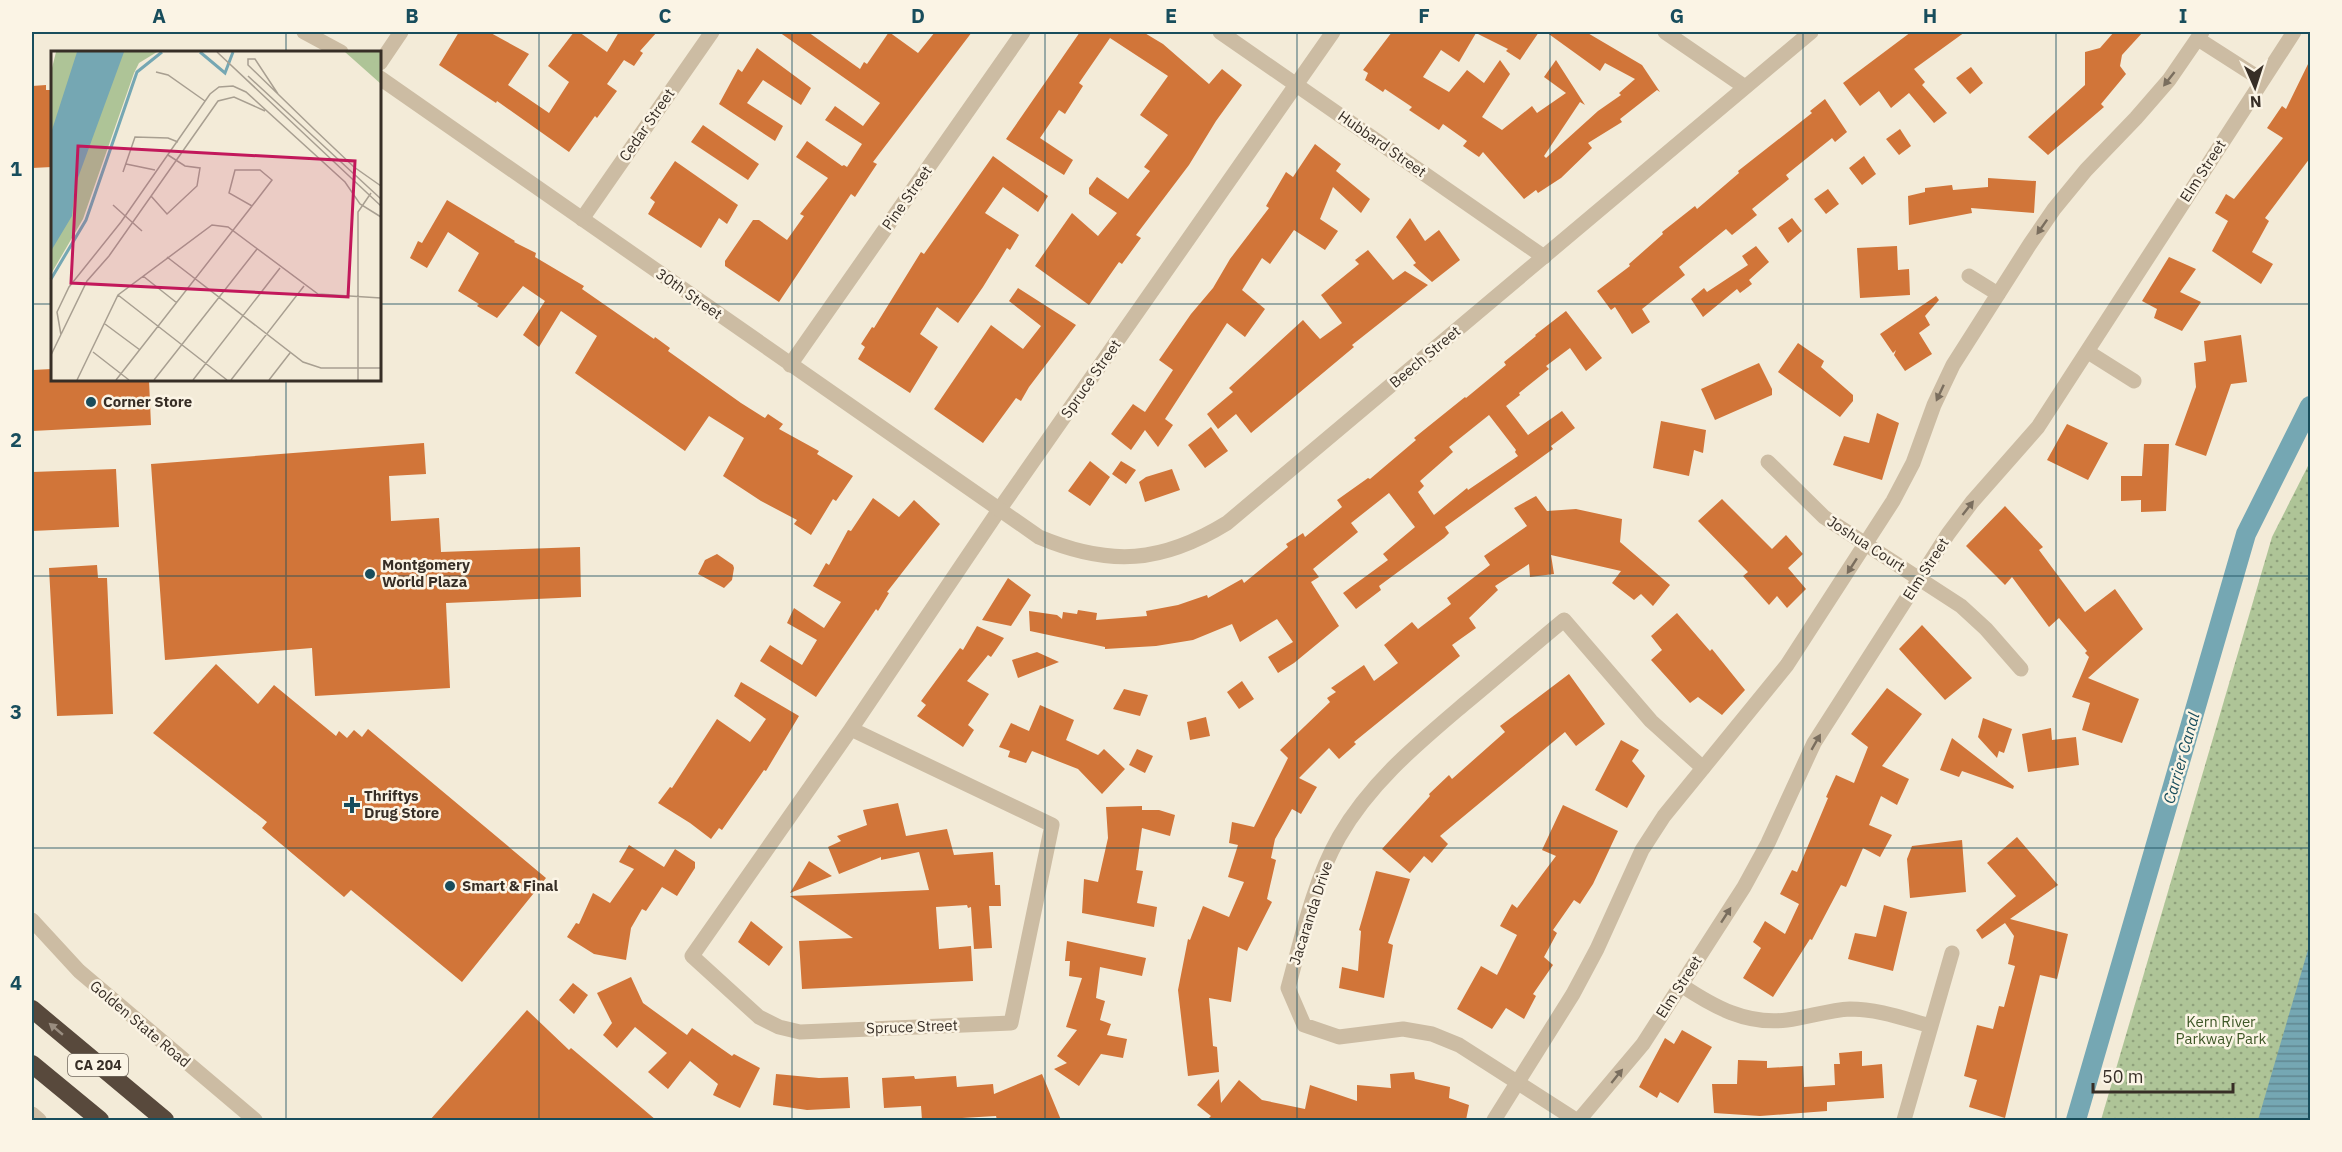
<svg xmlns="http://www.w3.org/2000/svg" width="2342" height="1152" viewBox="0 0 2342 1152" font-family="'IBM Plex Sans',sans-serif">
<defs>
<pattern id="park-dots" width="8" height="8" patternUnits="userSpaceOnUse" patternTransform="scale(1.5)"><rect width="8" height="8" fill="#aec497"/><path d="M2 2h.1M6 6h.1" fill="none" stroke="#8ea07b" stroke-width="1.8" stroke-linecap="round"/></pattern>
<pattern id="water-rules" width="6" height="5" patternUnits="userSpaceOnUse" patternTransform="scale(1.5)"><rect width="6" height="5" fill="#75a7b3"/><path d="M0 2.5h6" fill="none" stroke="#618891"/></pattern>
</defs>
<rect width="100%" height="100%" fill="#f3ebd8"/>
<path fill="url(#park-dots)" d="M2310,462V1120H2101L2272,537Z"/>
<path fill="url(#water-rules)" d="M2310,943V1120H2258Z"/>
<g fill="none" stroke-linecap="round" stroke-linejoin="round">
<path stroke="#75a7b3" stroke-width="20" d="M2076,1120L2246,534L2310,406"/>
</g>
<path fill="#d17539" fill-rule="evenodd" d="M459,32H489L529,54L508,85L549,113L569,82L548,66L574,32H579L607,52L619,32H657L640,51L643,53L634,66L624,60L607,84L617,91L597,118L595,116L569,152L497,101L496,103L439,65Z
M779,32H808L860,69L864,62L867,64L889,32L918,53L935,32H972L873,162L877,164L855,197L851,194L779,302L725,266V261L753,220H759L787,240L804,216L800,214L828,178L796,157L807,141L842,166L844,165L847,167L862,144L825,120L835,106L863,126L880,103Z
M1080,32H1143L1163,44L1209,84L1222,69L1242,85L1216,121L1189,165L1136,235L1141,238L1122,264L1119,262L1089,305L1035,266L1072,213L1098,236L1117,213L1089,194V188L1097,177L1128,199L1150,171L1144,167L1168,135L1140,115L1168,76L1110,38L1079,83L1083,86L1065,114L1059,110L1040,138L1073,160L1064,175L1006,139Z
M1392,32H1539L1520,60L1506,51L1508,49L1476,33L1459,62L1441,50L1423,77L1449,92L1467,70L1484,83L1500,60L1510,74L1482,117L1502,130L1532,106L1537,113L1566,93L1544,77L1556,60L1585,105L1580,102L1544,156L1546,158L1598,111L1621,95L1619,93L1635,79L1605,63L1600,71L1546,32H1586L1642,65L1660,92L1657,90L1620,119L1622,122L1588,143L1592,148L1561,178L1538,193L1536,190L1524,199L1483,152L1479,157L1463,146L1467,141L1443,124L1439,130L1409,110L1412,107L1385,89L1383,92L1365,80L1368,73L1363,70Z
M1911,32H1965L1914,69L1925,82L1922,85L1947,113L1934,123L1909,93L1891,108L1879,91L1860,106L1843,83Z
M2114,32H2143L2122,55L2120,66L2126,74L2101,104L2104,107L2048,155L2028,137L2085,85V52L2100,48Z
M757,48L811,88L801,105L763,80L747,103L783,126L775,141L719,104L738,69L742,72Z
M2310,60V158L2265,218L2269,221L2252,252L2273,264L2261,284L2212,251L2228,221L2215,213L2226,194L2234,199L2283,138L2267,128L2282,106L2286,109Z
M1971,67L1983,83L1970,94L1956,78Z
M46,85V90H52V167L32,168V86Z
M1825,99L1847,132L1835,142L1832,138L1786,175L1789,179L1752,209L1757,215L1732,235L1726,229L1679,267L1685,275L1642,309L1650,322L1632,334L1615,307L1611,310L1597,291L1630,266L1629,264L1663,234L1662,232L1695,206L1697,209L1739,173L1738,171L1812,113L1810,111Z
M703,125L759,164L748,180L691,142Z
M1900,129L1911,146L1899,155L1886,139Z
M1315,144L1341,164L1336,171L1370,199L1361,213L1333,187L1320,219L1338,231L1325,250L1294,230L1270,264L1262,258L1242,290L1265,309L1245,337L1227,323L1165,419L1173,425L1158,447L1145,430L1131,450L1111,434L1133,404L1145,412L1173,370L1159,360L1191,314L1213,288L1230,259L1269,208L1266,206L1286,172L1293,177Z
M993,156L1048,196L1038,212L1003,187L985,213L1019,235L1010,250L1007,248L983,287L958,323L937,307L920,334L938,347L910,393L858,359L865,347L861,344L872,327L874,328L921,252L924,254Z
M1864,156L1876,174L1862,185L1849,168Z
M675,161L738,205L727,224L719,218L701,248L648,214L655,202L650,198Z
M1988,178L2036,181L2034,213L1971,208L1972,213L1909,225L1908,196L1925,192V188L1952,185L1953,190L1988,187Z
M1828,189L1839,204L1826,214L1814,199Z
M447,200L515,241L514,242L536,253L535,257L584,286L582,289L654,339L655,337L670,348L668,351L741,403L765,418L768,414L783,424L779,429L819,451L817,454L853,476L836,501L833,499L811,535L794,524L797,520L761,501L723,476L744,438L709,416L685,451L575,373L597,336L561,311L539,347L523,335L545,301L523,286L497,318L477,306L479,304L458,291L479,253L448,232L427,268L410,258L418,241L422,243Z
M1410,218L1425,241L1439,230L1460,260L1432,282L1413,265L1416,263L1396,237Z
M1792,218L1802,231L1788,243L1778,228Z
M1756,246L1769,262L1749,280L1752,284L1740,293L1737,289L1703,317L1691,299L1704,288L1707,292L1748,265L1742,256Z
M1897,246L1898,270L1909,269L1910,295L1860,298L1857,248Z
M1368,250L1393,280L1405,271L1428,285L1352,345L1354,347L1251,433L1236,414L1218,429L1207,414L1233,392L1229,388L1303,320L1320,339L1342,323L1321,295L1359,264L1355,260Z
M2169,257L2196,269L2180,292L2201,302L2182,331L2154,318L2157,309L2142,301Z
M1018,288L1076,325L1029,387L1021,401L1016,398L983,443L934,409L991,325L1023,349L1041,326L1009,301Z
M1936,296L1939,300L1925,316L1930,325L1919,333L1932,354L1905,371L1894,355L1896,350L1893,353L1880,334Z
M1566,311L1602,358L1586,371L1570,348L1546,366L1549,369L1519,393L1520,395L1506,406L1528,435L1562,411L1575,428L1551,446L1553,449L1445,527L1449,533L1444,538L1379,586L1381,590L1356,609L1343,593L1388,560L1383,554L1415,527L1389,493L1351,523L1358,532L1313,569L1319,577L1311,582L1339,626L1294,663L1278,673L1268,657L1293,642L1277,619L1240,642L1232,624L1193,640L1156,646L1105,649V647L1030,631L1029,611L1057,615L1062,619L1063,612L1077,614L1078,610L1097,613L1096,620L1147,616L1146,611L1178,605L1207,595L1208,598L1242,579L1244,583L1288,547L1286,544L1303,533L1305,537L1342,507L1337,500L1368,478L1370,479L1416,440L1414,438L1465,397L1466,398L1506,365L1504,362L1536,336L1535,335ZM1489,415L1516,450L1515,452L1518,456L1468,490L1467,488L1434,515L1418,492L1424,486L1420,481L1453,452L1449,447Z
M2241,335L2247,382L2231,384L2206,456L2175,445L2196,387L2194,363L2206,361L2204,341Z
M1798,343L1824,361L1821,367L1853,395V401L1840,417L1778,372Z
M1759,363L1772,389V395L1715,420L1701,389Z
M52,369V380H149L151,425L32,431V370Z
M1877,413L1899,423L1882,480L1833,465L1844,436L1869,443Z
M1661,421L1706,430L1703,453L1694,450L1689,476L1653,468Z
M2067,424L2108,443L2088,480L2047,460Z
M1211,427L1228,451L1205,468L1188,445Z
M424,443L426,474L389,476L391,521L439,518L441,552L580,547L581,597L446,603L450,688L315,696L312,648L165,660L151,464Z
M2144,444H2169L2166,511L2141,512V500L2121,501V476H2142Z
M1090,461L1110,477L1090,506L1068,491Z
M1121,461L1136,470L1126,484L1112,474Z
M116,469L119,527L32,531V472Z
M1172,469L1180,490L1145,502L1139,482L1146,477Z
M1536,496L1547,511L1576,509L1622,519L1620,542L1670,585L1653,606L1641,594L1634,600L1612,583L1621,571L1551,555L1554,574L1530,577L1529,564L1495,586L1498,590L1469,618L1476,628L1452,645L1460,656L1354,742L1356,744L1339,759L1329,748L1299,778L1317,787L1301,814L1292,809L1275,839L1271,858L1276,860L1267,899L1272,902L1247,951L1238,947L1231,1002L1209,998L1213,1046L1217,1047L1219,1072L1188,1076L1178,990L1188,939L1190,940L1203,906L1229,917L1244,882L1228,877L1238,845L1229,843L1232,822L1254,827L1288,758L1280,750L1330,702L1327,698L1336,692L1331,688L1364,665L1374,681L1398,663L1384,645L1412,622L1418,629L1451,604L1447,598L1490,565L1484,556L1527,526L1514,508Z
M873,498L899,517L914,500L940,524L887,592L889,593L878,611L876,609L816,697L760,661L770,645L802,665L817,640L787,623L794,608L824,628L841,602L813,586L826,563L829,565L848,530L851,531Z
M1722,499L1772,549L1786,535L1803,554L1788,568L1806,589L1787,608L1777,596L1769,605L1743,576L1748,572L1698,521Z
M2005,506L2043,547L2039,550L2085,612L2115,589L2143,629L2088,678L2139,699L2122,743L2082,730L2090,703L2072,697L2089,657L2085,653L2087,651L2059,618L2049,627L2012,577L2005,585L1966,546Z
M717,554L733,565L734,568L732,580L724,588L698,574L705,560Z
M97,565L98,578H107L113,714L57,716L49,568Z
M1008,578L1031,595L1011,626L982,620Z
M1677,613L1710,651L1712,649L1745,690L1722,715L1698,697L1690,703L1651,660L1662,650L1651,636Z
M1922,625L1972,678L1945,700L1899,649Z
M977,626L1004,638L991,657L988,655L967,681L989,694L968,725L974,730L963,747L917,716L926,705L921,701L960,648L963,650Z
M1037,652L1059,662L1018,678L1012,660Z
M216,664L258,704L274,685L336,736L339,731L347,738L354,730L362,737L368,729L546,878L462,982L351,890L344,897L262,828L267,822L153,733Z
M1569,674L1605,724L1576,746L1565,732L1440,836L1448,844L1432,863L1424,856L1410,873L1382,849L1430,796L1429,794L1449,775L1452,779L1505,732L1500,726Z
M1242,681L1254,699L1239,709L1227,692Z
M741,682L799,716L766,771L764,770L722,830L719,828L711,839L690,823L658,803L670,787L672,788L717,719L750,742L766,719L734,696Z
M1887,688L1922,714L1882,766L1909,779L1897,805L1881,796L1869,825L1892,835L1880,857L1863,848L1846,887L1841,885L1812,940L1810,939L1773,997L1743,978L1761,948L1753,942L1765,921L1785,934L1799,904L1780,894L1792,870L1797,872L1828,798L1826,797L1836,775L1854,783L1868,747L1851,734Z
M1124,689L1148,695L1140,716L1113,709Z
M1040,705L1074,720L1066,740L1098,755L1104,749L1125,769L1102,794L1078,769L1032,751L1026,763L1008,757L1010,751L999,747L1011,723L1029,731Z
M1206,717L1210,736L1190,740L1187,722Z
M1983,718L2012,729L2004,753L1999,751L1997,758L1978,737Z
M2051,728L2052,740L2076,737L2079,765L2028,772L2022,734Z
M1952,738L2014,786L2013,789L1962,771L1959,777L1940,770Z
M1621,740L1639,750L1632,761L1645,776L1627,808L1595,790Z
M1137,749L1153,756L1145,773L1129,765Z
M898,803L906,836L947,829L954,855L993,852L995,885H1000L1001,906H989L992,948L974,949L971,907L968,908L967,905L936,907L939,949L971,946L973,981L802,989L799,941L853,938L790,896L929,890L919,852L881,860V857L839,874L828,847L841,841L837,836L867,825L863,810Z
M1563,805L1618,831L1593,884L1580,904L1574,900L1553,930L1557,933L1544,957L1553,965L1533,994L1536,996L1524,1019L1506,1008L1492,1029L1457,1009L1481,966L1497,975L1517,935L1500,926L1512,904L1517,908L1556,856L1542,850Z
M1142,806V810H1159L1175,815L1170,836L1142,828L1136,870L1143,871L1137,903L1157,907L1154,927L1082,913L1084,879L1098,882L1108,838L1106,807Z
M2017,837L2058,885L2010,919L2068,934L2057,979L2040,975L2005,1118L1969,1107L1977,1080L1964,1076L1977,1025L1993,1029L1999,1006L2004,1007L2015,966L2008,964L2014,936L2005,923L1982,939L1976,930L2016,896L1987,863Z
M1962,840L1966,892L1910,898L1907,859L1912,846Z
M629,845L664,867L675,849L695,862V868L677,896L662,887L646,911L642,909L631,928L626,960L594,954L567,937L576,923L579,924L593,893L610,903L634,869L619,862Z
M809,861L832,876L790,893Z
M1376,871L1410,879L1388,943L1393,945L1384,998L1339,988L1342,967L1358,971L1361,931L1359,930Z
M1884,905L1907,912L1893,971L1848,959L1855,933L1876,937Z
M751,921L783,947L769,966L738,942Z
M1067,941L1146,958L1142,976L1100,967L1096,998L1105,1001L1100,1020L1111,1024L1107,1035L1127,1039L1123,1058L1101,1054L1079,1086L1054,1069L1067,1063L1057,1056L1077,1030L1066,1027L1082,978L1069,976L1070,961H1065Z
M631,977L643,1003L687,1035L692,1028L732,1056L734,1054L760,1068L740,1108L713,1095L718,1084L690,1061L668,1089L648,1072L667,1053L635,1027L617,1048L603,1035L612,1023L597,993Z
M573,983L588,995L574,1014L559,1000Z
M527,1010L569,1050L571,1048L656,1120H430Z
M1682,1030L1712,1047L1678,1103L1660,1092L1657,1098L1639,1087L1665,1038L1674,1044Z
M1862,1051V1066L1882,1064L1884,1098L1827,1102V1111L1760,1116L1714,1113L1712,1084H1737L1738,1060L1767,1061V1068L1803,1066L1804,1087L1835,1085L1834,1064H1840L1839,1053Z
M1414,1072L1415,1079L1450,1087L1449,1098L1469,1105L1466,1120H1207L1211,1116L1197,1105L1219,1079L1221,1103L1239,1080L1262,1100L1305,1109L1310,1085L1357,1101V1085L1391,1088L1390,1074Z
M776,1074L819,1078L848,1077L850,1108L807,1110L773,1105Z
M1042,1074L1061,1120H997L996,1116L962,1118L963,1120H922L921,1106L884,1108L882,1078L914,1076L915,1079L956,1076L957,1087L993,1084L994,1094Z"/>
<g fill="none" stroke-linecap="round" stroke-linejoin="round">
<path stroke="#ccbca3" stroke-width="15" d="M1220,32L1544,257
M1665,32L1745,87
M380,63L401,32
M582,219L712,32
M1969,276L1998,294
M2088,352L2134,381
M790,365L1023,32
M1768,462L1824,517L1961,606L1986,629L2021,669
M851,729L1052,825L1011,1023L800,1032L779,1027L759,1017L692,956Z
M851,729L999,510L1333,32
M1681,985C1714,1007 1746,1025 1787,1020C1809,1017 1829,1010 1850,1009C1878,1009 1905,1019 1931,1026
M32,1114L39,1120
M1576,1120L1459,1045L1432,1034L1403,1029L1339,1037L1304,1025L1288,988C1302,937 1313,883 1339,837C1370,783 1416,745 1463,705C1497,677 1530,648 1564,620L1651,721L1703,768
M1904,1120L1952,953"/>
<path stroke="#ccbca3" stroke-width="15" d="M304,32L341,52
M2198,39L2262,80
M380,78L1039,537C1110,567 1162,563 1227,523L1811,32
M32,920L79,971L255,1120
M1494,1120L1573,994L1597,949L1642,850L1664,816L1787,665L1893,501L1913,463L1934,405L1953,365L2030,244L2054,209L2086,170L2136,118L2169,80L2202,32
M1579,1120L1643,1044L1744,887L1768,843L1814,743L1948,534L1972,502L2038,427L2294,32"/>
<path stroke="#58493c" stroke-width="18" d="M32,1009L165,1120
M32,1064L100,1120"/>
</g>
<defs><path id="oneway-solid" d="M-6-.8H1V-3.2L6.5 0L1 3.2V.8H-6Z" transform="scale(1.5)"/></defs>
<g fill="#7a6e5e">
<use href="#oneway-solid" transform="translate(2169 79) rotate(128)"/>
<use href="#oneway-solid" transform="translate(2042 227) rotate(125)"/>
<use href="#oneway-solid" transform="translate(1940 393) rotate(115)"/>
<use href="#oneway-solid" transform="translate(1968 508) rotate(-52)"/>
<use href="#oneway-solid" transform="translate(1852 566) rotate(123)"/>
<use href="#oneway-solid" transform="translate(1816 742) rotate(-60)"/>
<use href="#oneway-solid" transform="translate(1726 915) rotate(-57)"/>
<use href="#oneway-solid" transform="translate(1617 1076) rotate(-51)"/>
</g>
<use fill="#998d80" href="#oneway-solid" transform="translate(56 1029) rotate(-140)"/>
<path fill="none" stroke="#184d5c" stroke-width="1.5" stroke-opacity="0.55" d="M286,32V52M539,32V1120M792,32V1120M1045,32V1120M1297,32V1120M1550,32V1120M1803,32V1120M2056,32V1120M32,304H52M380,304H2310M286,380V1120M32,576H2310M32,848H2310"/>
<g fill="#184d5c" stroke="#fbf4e5" stroke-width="2">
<circle cx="91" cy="402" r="6"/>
<circle cx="370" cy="574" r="6"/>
<path d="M349 796h6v6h6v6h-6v6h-6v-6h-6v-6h6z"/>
<circle cx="450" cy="886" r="6"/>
</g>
<g text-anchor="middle" stroke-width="5" stroke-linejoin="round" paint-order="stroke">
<rect fill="#fbf4e5" stroke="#72695f" stroke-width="1.5" x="68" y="1054" width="60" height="22" rx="4.5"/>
<g font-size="14" font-weight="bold" fill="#372e26">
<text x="98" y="1070">CA 204</text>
</g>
<g font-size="15" fill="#372e26" stroke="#fbf4e5">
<text transform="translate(647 125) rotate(-55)" y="5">Cedar Street</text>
<text transform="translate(1382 144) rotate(35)" y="5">Hubbard Street</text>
<text transform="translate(2203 171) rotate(-57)" y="5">Elm Street</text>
<text transform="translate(907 198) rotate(-55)" y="5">Pine Street</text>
<text transform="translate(689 294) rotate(35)" y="5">30th Street</text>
<text transform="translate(1425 357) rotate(-40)" y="5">Beech Street</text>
<text transform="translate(1091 379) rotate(-55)" y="5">Spruce Street</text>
<text transform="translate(1866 544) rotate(33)" y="5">Joshua Court</text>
<text transform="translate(1926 569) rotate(-57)" y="5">Elm Street</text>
<text transform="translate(1311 913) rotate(-72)" y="5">Jacaranda Drive</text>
<text transform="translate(1679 987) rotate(-57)" y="5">Elm Street</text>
<text transform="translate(140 1024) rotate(40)" y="5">Golden State Road</text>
<text transform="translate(912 1027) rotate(-2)" y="5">Spruce Street</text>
</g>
<g font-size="15" font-weight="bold" fill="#372e26" stroke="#fbf4e5" text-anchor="start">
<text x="103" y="407">Corner Store</text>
<text x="382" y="570">Montgomery<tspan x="382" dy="17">World Plaza</tspan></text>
<text x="364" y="801">Thriftys<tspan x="364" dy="17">Drug Store</tspan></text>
<text x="462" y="891">Smart &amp; Final</text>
</g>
<g font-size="15" fill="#3e5727" stroke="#fbf4e5">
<text x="2221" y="1027">Kern River<tspan x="2221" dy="17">Parkway Park</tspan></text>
</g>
<g font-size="16" font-style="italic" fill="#184d5c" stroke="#fbf4e5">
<text transform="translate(2181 758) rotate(-74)" y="6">Carrier Canal</text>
</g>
</g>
<g transform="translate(51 51)">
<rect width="330" height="330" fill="#f3ebd8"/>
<path d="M5,1H106L88,12L83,22L32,168L0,223V21ZM294,1H330V33Z" fill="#aec497"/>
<path d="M299,1H326L329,3L318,19Z" fill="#aec497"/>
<path d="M26,1H73L24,135L21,165L0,200V82Z" fill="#75a7b3"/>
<path fill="none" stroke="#75a7b3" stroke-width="3" d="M149,1L174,22L182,1M0,228L35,169L86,21L111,1"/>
<path fill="none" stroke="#a89f91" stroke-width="1.5" d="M166,1L330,155M105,21L117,24L154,50M197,25L330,148M227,43L204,8H197V14L264,79L303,116L330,135M75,113L104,119M184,119H209L221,129L201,155L178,142ZM72,121L84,86L117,87L127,91M100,145L116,163L146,135L149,117L134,115L117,104M62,154L91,180M116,206L252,311L270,317H330M92,225L126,252M67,244L176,329M54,273L89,299M10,284L6,261L18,236L70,171L159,43L168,36L182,35L195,41L294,131L309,153L330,166M42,301L78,329M0,304L36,230L58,205L167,50L183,46L214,60M26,329L67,244L161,174L177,176L267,243L330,247M65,329L201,155M103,329L206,198M142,329L229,217M180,329L253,235M218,329L239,302M307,329V161L320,142"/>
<path fill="#c2185b" fill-opacity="0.15" stroke="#c2185b" stroke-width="3" d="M27,95L304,110L297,246L20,232Z"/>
<rect width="330" height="330" fill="none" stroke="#372e26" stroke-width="3"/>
</g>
<rect width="2342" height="1152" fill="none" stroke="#fbf4e5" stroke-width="66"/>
<g transform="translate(2255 87) rotate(177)" stroke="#fbf4e5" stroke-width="4.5" paint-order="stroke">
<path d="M0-4.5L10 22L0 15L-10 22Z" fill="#372e26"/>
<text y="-9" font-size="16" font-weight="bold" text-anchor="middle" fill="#372e26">N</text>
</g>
<path d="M2093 1083v9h140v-9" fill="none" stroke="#372e26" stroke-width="3"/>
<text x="2102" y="1083" font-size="18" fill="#372e26" stroke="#fbf4e5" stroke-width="4.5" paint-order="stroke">50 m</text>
<rect x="33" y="33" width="2276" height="1086" fill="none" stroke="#184d5c" stroke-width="2"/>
<g font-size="20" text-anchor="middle" font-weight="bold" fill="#184d5c">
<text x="159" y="23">A</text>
<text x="412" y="23">B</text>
<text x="665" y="23">C</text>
<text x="918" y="23">D</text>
<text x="1171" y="23">E</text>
<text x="1424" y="23">F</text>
<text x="1677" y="23">G</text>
<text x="1930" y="23">H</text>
<text x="2183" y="23">I</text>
<text x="16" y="176">1</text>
<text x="16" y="447">2</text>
<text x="16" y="719">3</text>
<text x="16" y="990">4</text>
</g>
</svg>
